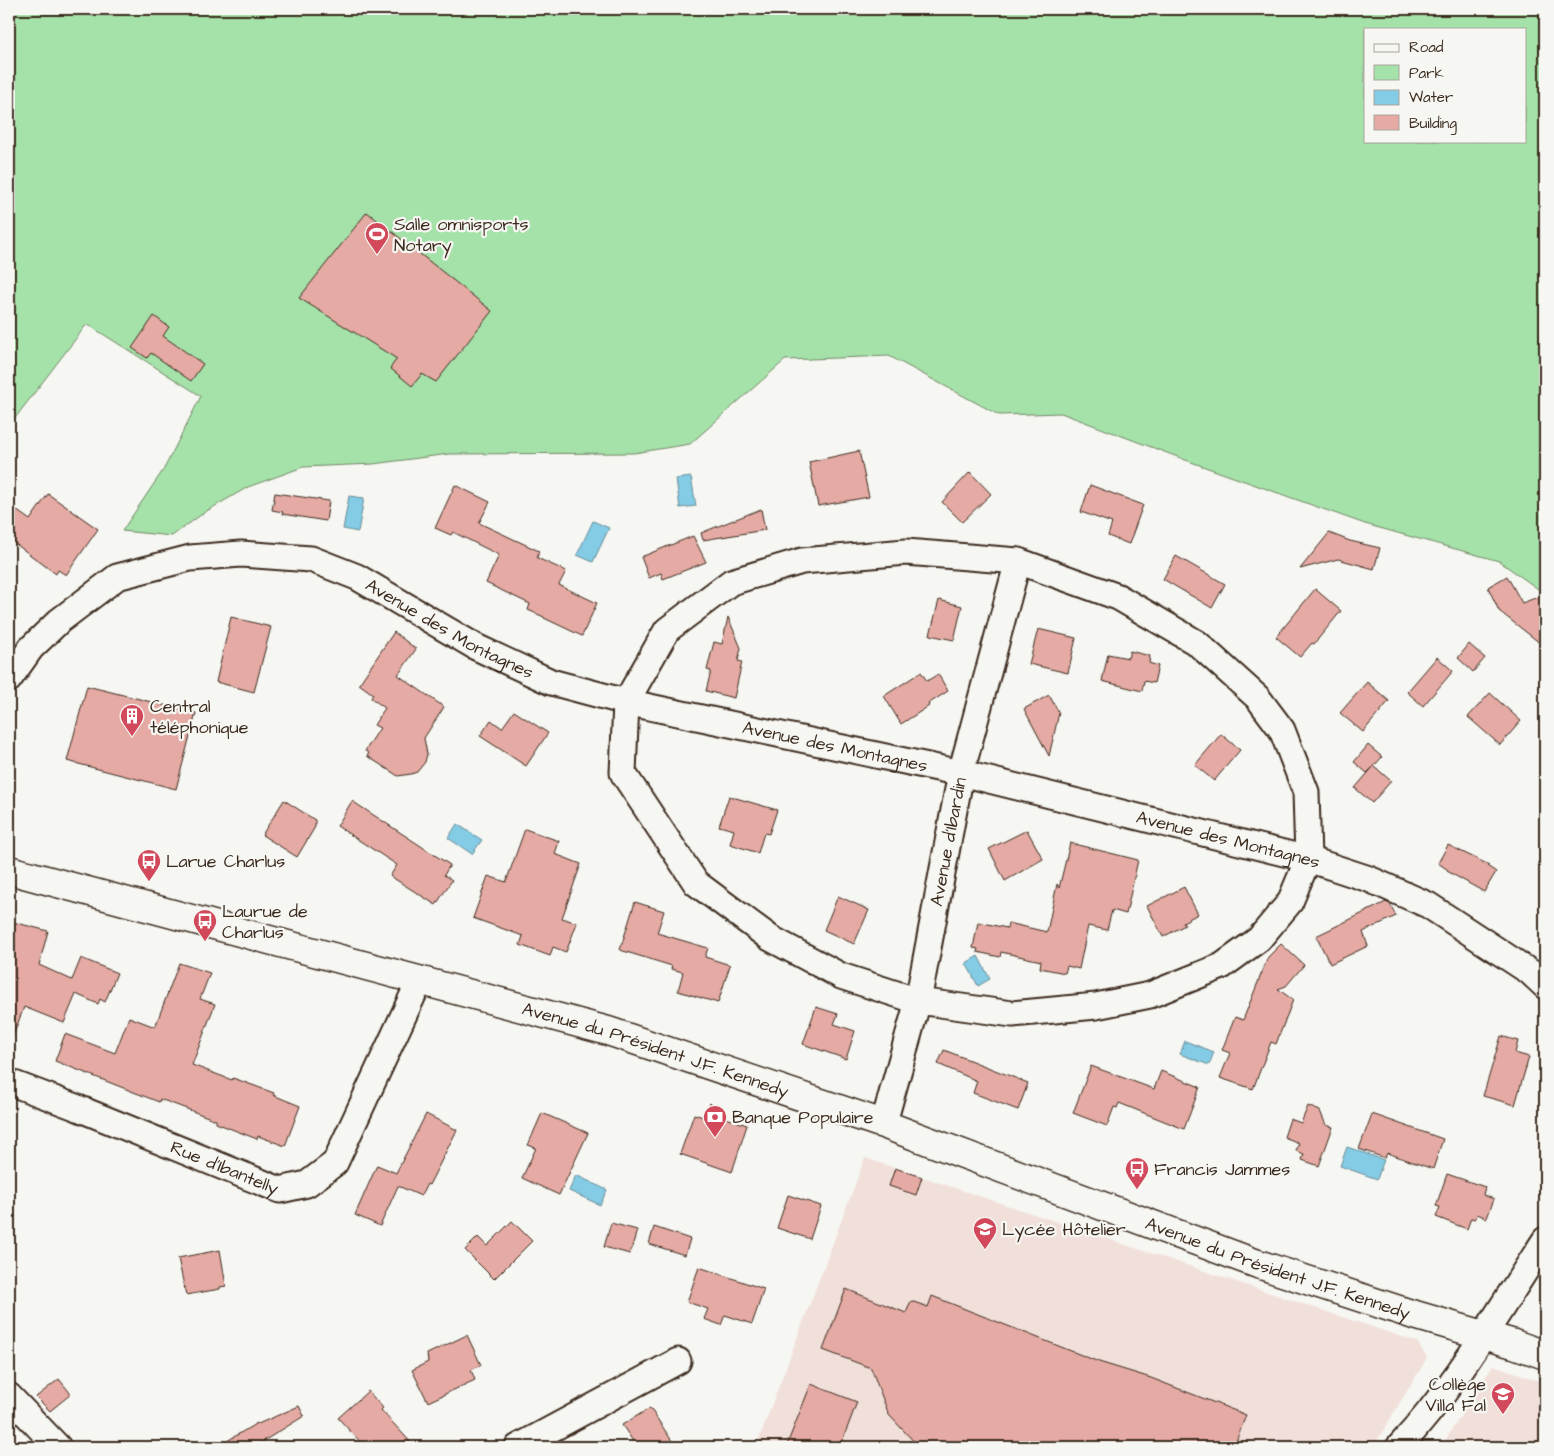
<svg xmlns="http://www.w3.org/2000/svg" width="1554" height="1456" viewBox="0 0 1554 1456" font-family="'Architects Daughter',sans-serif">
<rect width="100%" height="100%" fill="#f6f6f2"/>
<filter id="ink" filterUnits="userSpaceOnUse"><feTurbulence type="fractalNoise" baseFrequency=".02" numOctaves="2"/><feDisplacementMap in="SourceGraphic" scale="10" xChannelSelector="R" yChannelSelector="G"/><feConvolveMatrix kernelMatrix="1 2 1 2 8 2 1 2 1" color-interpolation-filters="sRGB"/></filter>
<g filter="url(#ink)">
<path fill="#f1dfda" d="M865,1158L1417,1342L1427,1358L1373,1447H756Z
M1493,1365L1545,1383V1447H1441Z"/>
<path fill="#a5e2a9" stroke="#708664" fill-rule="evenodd" d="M9,9H1545V594L1499,561L1365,524L1191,462L1061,413L999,415L889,356L785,360L690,444L634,453L449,454L373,464L303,467L248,487L205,512L172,536L122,531L164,469L201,396L87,324L9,426ZM1365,29H1525V141H1365Z"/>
<path fill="#84cbe5" stroke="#678b95" d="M691,477L696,506L680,508L676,479Z
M349,496L364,498L358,532L343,529Z
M593,521L609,528L593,562L577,555Z
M457,824L482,840L472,854L448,838Z
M978,956L990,979L978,986L966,963Z
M1185,1041L1214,1052L1209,1065L1180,1054Z
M1347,1147L1384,1160L1377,1179L1340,1166Z
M576,1175L607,1190L600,1205L569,1191Z"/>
<path fill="#e4aaa3" stroke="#3b2a1e" d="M367,212L492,311L436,382L422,374L412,386L390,368L397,359L299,298Z
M154,316L169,327L163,336L203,364L191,381L151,353L147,358L132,348Z
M859,451L869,497L818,506L809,462Z
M970,472L991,494L962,522L942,502Z
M455,485L490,502L479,523L539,551L537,558L566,571L559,585L597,603L582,636L544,618V617L528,610L530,604L486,583L499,555L453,532L451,535L435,528Z
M1090,485L1143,505L1129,544L1108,536L1112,523L1081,512Z
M275,493L329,501L326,521L282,514L283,512L272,510Z
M48,494L98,529L66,575L58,570L56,574L9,539V505L30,520Z
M761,509L765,530L703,540L701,533Z
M1329,533L1350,541L1380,548L1374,569L1338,559L1300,569Z
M693,536L706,562L663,579L661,573L649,578L641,557Z
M1176,556L1225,584L1212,608L1163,579Z
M1507,576L1522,603L1538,597L1545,603V647L1499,611L1488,587Z
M1315,589L1341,611L1314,644L1312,643L1300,657L1276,637Z
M939,600L962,606L954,640L930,635Z
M231,617L271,627L254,692L216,682Z
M728,617L741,648L738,661L742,662L734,698L706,691L711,671L707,670L714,642L722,644Z
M1038,629L1076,638L1068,673L1029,664Z
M394,632L416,649L398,675L444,707L424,738L427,754L425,762L417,772L411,774L398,776L367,756L369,753L365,751L380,728L374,725L385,708L371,698L373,694L359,684Z
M1469,644L1485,658L1473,672L1458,658Z
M1130,651L1150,656L1149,663L1158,666L1154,683L1144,681L1142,691L1102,681L1108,654L1128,658Z
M1437,657L1453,671L1423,706L1407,692Z
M921,672L927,681L938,674L948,691L928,704L929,706L901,724L884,696Z
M1367,682L1389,701L1363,732L1340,713Z
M87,686L196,713L176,789L67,761Z
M1490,693L1521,721L1500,745L1468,717Z
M1049,695L1059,713L1049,756L1024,709Z
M514,711L548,733L526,766L480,736L491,720L502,728Z
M1221,734L1240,750L1214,781L1195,765Z
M1368,745L1382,757L1374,766L1391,781L1372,803L1355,788L1373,767L1367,773L1354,762Z
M729,796L777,810L769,834L764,833L758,853L730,844L734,830L719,826Z
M284,800L315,820V827L297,857L262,835Z
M352,801L450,865L444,875L452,880L436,905L390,876L397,865L337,826Z
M525,829L559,841L555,854L581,864L562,918L577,923L566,952L553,947L550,956L520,945L523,936L473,918L488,876L506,882Z
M1027,830L1043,859L1005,881L989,849Z
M1070,843L1138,860L1126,914L1112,910L1107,930L1088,926L1079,969L1067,966L1065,973L1040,968L1041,961L1001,952L1000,957L977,952L978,949L973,948L978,922L1007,928L1008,923L1047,932L1057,884L1059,888Z
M1448,845L1489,865L1487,866L1496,872L1484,892L1447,871L1448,870L1438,863Z
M1184,887L1198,914L1183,922L1185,925L1163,937L1147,906Z
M838,896L869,910L854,944L824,930Z
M635,902L664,911L657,933L708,948L705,957L730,965L718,1003L678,991L683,972L671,969L672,966L620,950Z
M1386,902L1390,904L1396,916L1363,932L1368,946L1330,964L1316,936Z
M9,921L48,931L39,965L72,980L81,958L117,973L105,1002L100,999L98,1004L76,994L64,1023L24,1007L10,1044H9Z
M1281,944L1304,965L1286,986L1278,989L1293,1000L1276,1044L1271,1042L1253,1089L1220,1078L1230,1053L1222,1050L1235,1017L1243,1020L1268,957Z
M179,963L210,973L200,999L215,1004L192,1065L232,1080L233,1078L274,1093L273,1095L300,1106L285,1146L258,1136L257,1139L216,1123V1120L160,1099L159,1102L55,1061L65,1034L115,1053L129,1017L155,1027Z
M816,1007L838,1014L834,1024L855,1031L846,1059L803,1044Z
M1501,1036L1518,1041L1515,1053L1529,1057L1515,1105L1483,1096Z
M944,1050L1028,1083L1018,1110L973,1093L977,1081L938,1064Z
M1091,1066L1154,1089L1161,1071L1200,1087L1184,1129L1119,1103L1117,1108L1114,1107L1107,1126L1073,1113Z
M710,1103L726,1118L747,1125L732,1172L680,1154L694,1114L706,1118Z
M1308,1106L1320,1111L1326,1125L1333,1127L1319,1166L1302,1160L1304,1154L1296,1151L1299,1143L1284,1137L1290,1119L1301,1123Z
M542,1113L588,1133L559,1195L522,1178L536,1148L528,1145Z
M426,1114L457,1130L429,1185L427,1184L421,1196L398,1186L380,1226L355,1215L377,1165L396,1173Z
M1372,1114L1443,1139L1433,1169L1387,1153L1385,1158L1359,1149Z
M895,1168L922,1177L916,1195L889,1186Z
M1447,1174L1485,1187L1483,1195L1494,1199L1487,1218L1477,1214L1475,1219L1471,1218L1467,1229L1436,1217L1440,1207L1436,1206Z
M788,1195L821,1206L810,1239L777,1228Z
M512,1221L532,1241L494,1279L465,1250L478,1237L487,1246Z
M611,1223L637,1230L630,1254L604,1247Z
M654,1227L690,1239L685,1255L649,1244Z
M220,1250L226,1286L220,1287V1289L186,1295L178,1258Z
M699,1267L764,1289L752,1324L725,1315L721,1325L704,1319L708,1309L687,1302Z
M846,1289L906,1313L911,1301L928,1307L932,1296L1099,1362L1151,1378L1246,1415L1234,1447H919L889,1415L871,1368L823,1350Z
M467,1335L481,1365L471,1370L475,1380L428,1402L412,1370L428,1362L427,1354Z
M59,1379L71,1394L50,1411L36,1397Z
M811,1384L857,1402L840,1447H786Z
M368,1391L383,1408L381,1410L415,1447H365L338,1418Z
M299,1406L304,1416L254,1447H217L257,1423L258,1424Z
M650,1408L676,1447H637L622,1425Z"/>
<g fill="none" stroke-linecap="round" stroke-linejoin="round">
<g stroke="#3b2a1e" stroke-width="29">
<g id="street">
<path d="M906,552L1018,561L1118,597L1197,643L1258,698L1282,730L1306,792L1308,859L1290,902L1259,939L1222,966L1150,995L1096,1006L1012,1014L918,1001L841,976L770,938L696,883L623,773L626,702L667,630L731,582L802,561Z"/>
<path id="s1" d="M9,679L31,648L59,621L117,577L190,558L241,554L311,559L357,577L476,647L551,682L626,702L961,773L1308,859L1369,879L1428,905L1530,972L1545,986"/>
<path id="s2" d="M9,1082L78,1108L280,1190L307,1184L335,1163L420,980"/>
<path id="s3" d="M883,1124L888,1108L918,1001L961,773L1018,561"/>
<path d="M9,1396L58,1447"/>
<path d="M518,1447L678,1361"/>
<path d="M1399,1447C1456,1386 1499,1310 1545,1240"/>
</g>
</g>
<g stroke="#3b2a1e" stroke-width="31">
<g id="secondary">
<path id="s4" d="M9,870L608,1031L883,1124L1255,1263L1408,1313L1514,1344L1545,1355"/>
</g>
</g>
<use href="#street" stroke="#f6f6f2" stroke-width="25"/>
<use href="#secondary" stroke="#f6f6f2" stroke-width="28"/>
</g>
</g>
<defs>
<g id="stadium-pin" transform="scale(1.25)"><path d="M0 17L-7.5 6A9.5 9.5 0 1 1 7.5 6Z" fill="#d1495b" stroke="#f6f6f2"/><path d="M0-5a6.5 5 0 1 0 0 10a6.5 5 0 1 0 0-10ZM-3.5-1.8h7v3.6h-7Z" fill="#fff"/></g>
<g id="building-pin" transform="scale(1.25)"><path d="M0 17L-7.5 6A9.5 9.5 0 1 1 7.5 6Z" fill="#d1495b" stroke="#f6f6f2"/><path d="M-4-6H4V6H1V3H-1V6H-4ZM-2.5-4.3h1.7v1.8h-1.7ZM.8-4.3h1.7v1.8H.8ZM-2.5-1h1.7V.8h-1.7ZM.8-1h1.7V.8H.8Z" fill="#fff"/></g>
<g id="bus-pin" transform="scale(1.25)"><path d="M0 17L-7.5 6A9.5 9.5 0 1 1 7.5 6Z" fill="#d1495b" stroke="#f6f6f2"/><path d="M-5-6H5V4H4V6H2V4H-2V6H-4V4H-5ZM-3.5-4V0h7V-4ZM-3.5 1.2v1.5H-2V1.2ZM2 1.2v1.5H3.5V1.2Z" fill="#fff"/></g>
<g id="bank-pin" transform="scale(1.25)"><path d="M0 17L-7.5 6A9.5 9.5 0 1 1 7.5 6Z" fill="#d1495b" stroke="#f6f6f2"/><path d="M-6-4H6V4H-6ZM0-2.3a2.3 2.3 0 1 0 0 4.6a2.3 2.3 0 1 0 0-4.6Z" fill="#fff"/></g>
<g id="school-pin" transform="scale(1.25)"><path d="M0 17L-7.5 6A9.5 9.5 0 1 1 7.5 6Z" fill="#d1495b" stroke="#f6f6f2"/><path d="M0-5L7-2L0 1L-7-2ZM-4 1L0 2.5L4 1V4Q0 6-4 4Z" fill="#fff"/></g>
</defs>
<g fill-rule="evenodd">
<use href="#stadium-pin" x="377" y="234"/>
<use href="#building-pin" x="132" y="716"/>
<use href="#bus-pin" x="149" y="861"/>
<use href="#bus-pin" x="205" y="921"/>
<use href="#bank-pin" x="715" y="1117"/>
<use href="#bus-pin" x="1137" y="1169"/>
<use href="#school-pin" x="985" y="1229"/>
<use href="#school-pin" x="1503" y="1394"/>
</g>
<g text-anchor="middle" stroke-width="4.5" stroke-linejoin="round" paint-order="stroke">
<g font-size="18" fill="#3b2a1e" stroke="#f6f6f2" text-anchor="start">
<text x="394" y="230">Salle omnisports<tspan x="394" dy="21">Notary</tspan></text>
<text x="150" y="712">Central<tspan x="150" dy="21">téléphonique</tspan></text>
<text x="166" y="867">Larue Charlus</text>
<text x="222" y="917">Laurue de<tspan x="222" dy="21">Charlus</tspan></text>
<text x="732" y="1123">Banque Populaire</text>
<text x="1154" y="1175">Francis Jammes</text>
<text x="1002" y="1235">Lycée Hôtelier</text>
<text x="1486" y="1390" text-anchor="end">Collège<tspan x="1486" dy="21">Villa Fal</tspan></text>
</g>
<g font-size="18" fill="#3b2a1e" stroke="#f6f6f2">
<text dy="6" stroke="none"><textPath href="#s1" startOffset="502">Avenue des Montagnes</textPath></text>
<text dy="6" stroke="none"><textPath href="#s1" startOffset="908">Avenue des Montagnes</textPath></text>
<text dy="6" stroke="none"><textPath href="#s1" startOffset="1312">Avenue des Montagnes</textPath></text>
<text dy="6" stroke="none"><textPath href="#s3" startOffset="290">Avenue d'Ibardin</textPath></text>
<text dy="6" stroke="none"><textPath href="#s4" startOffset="671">Avenue du Président J.F. Kennedy</textPath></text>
<text dy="6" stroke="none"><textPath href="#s2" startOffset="232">Rue d'Ibantelly</textPath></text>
<text dy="6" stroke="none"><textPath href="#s4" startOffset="1331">Avenue du Président J.F. Kennedy</textPath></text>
</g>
</g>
<rect width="1554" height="1456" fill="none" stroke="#f6f6f2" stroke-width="30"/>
<rect x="15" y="15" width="1524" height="1426" fill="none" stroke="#3b2a1e" stroke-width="2" filter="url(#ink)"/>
<rect x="1364" y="28" width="162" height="115" fill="#f6f6f2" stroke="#aba49d"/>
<rect x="1374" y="44" width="25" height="8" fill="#f6f6f2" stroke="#aba49d"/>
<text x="1409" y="52" font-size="15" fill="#3b2a1e">Road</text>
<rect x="1374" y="65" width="25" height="15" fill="#a5e2a9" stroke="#aba49d"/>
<text x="1409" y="78" font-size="15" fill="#3b2a1e">Park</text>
<rect x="1374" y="90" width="25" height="15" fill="#84cbe5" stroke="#aba49d"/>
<text x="1409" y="102" font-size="15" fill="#3b2a1e">Water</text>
<rect x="1374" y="115" width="25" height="15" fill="#e4aaa3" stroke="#aba49d"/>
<text x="1409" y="128" font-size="15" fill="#3b2a1e">Building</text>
</svg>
